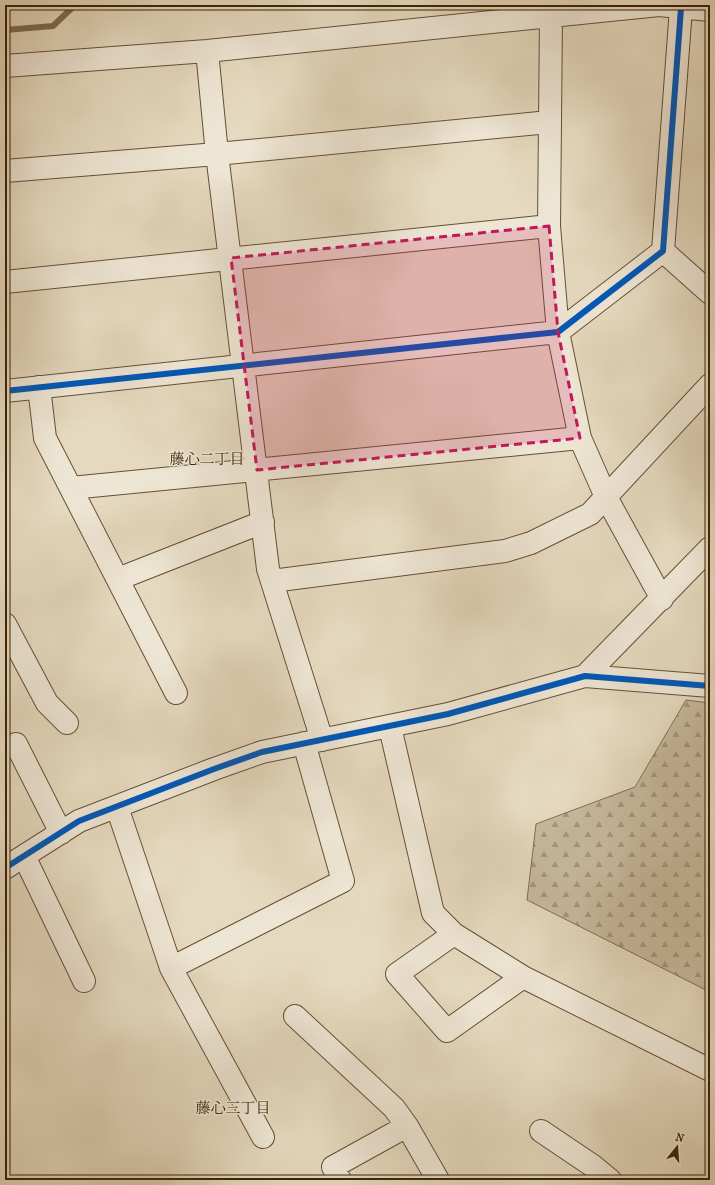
<svg xmlns="http://www.w3.org/2000/svg" width="715" height="1185" viewBox="0 0 715 1185" font-family="'IM FELL French Canon','Noto Serif JP',serif">
<defs>
<pattern id="forest-firs" width="22" height="20" patternUnits="userSpaceOnUse"><rect width="22" height="20" fill="#c8ba9f"/><path d="M5 1l3.5 6h-7zM16 11l3.5 6h-7z" fill="#a49780"/></pattern>
</defs>
<rect width="100%" height="100%" fill="#e5d9bf"/>
<filter id="stains"><feTurbulence type="fractalNoise" baseFrequency=".005" numOctaves="4"/><feColorMatrix values="0 0 0 0 .2 0 0 0 0 .09 0 0 0 0 .02 0 0 0 .5 -.17"/></filter>
<radialGradient id="worn" r=".72"><stop offset=".6" stop-color="#630" stop-opacity="0"/><stop offset="1" stop-color="#630" stop-opacity=".3"/></radialGradient>
<path fill="url(#forest-firs)" stroke="#826e52" d="M686,700L710,703V992L527,900L536,824L635,787Z"/>
<g fill="none" stroke-linecap="round" stroke-linejoin="round">
<path stroke="#7e6b4f" stroke-width="6" d="M5,30L53,26L75,5"/>
<g stroke="#665034" stroke-width="24">
<path id="minor" d="M551,16L549,226L558,332L580,438L606,497L662,599
M207,51L217,154L268,569L322,740
M5,66L207,51L659,5L710,10
M5,171L217,154L549,122
M663,251L710,293
M5,282L549,226
M39,387L45,438L176,693
M5,391L558,332L663,251L681,8
M71,488L580,438
M118,579L263,522
M272,581L505,551L531,543L590,514L710,385
M5,624L47,703L67,723
M585,676L710,548
M390,727L433,913L454,934L523,977L710,1070
M16,744L61,833
M117,807L171,968L263,1137
M24,856L84,981
M5,868L79,821L214,769L262,752L448,714L585,676L710,686
M454,934L397,974L447,1031L523,977
M171,968L343,881L304,743
M295,1016L394,1108L407,1126L438,1180
M541,1131L593,1166L610,1180
M340,1180L333,1167L407,1126"/>
</g>
<use href="#minor" stroke="#eee6d5" stroke-width="22"/>
<g stroke="#eee6d5" stroke-width="8">
<path id="cycleway" d="M5,391L558,332L663,251L681,8
M5,868L79,821L214,769L262,752L448,714L585,676L710,686"/>
</g>
<use href="#cycleway" stroke="#0057b8" stroke-width="6"/>
</g>
<path fill="#c2185b" fill-opacity="0.2" stroke="#c2185b" stroke-width="3" stroke-dasharray="8 5" stroke-linejoin="round" d="M549,226L558,332L580,438L257,470L231,258Z"/>
<g text-anchor="middle" stroke-width="3" stroke-linejoin="round" paint-order="stroke">
<g font-size="15" fill="#3b2205" stroke="#eee6d5">
<text x="207" y="464">藤心二丁目</text>
<text x="233" y="1113">藤心三丁目</text>
</g>
</g>
<rect width="715" height="1185" fill="none" stroke="#e5d9bf" stroke-width="20"/>
<rect x="6" y="6" width="703" height="1173" fill="none" stroke="#3b2205" stroke-width="2"/>
<rect x="10" y="10" width="695" height="1165" fill="none" stroke="#3b2205"/>
<g transform="translate(677 1147) rotate(17)" stroke="#eee6d5" stroke-width="3" paint-order="stroke">
<path d="M0-3L7 15L0 10L-7 15Z" fill="#3b2205"/>
<text y="-6" font-size="11" font-weight="bold" text-anchor="middle" fill="#3b2205">N</text>
</g>
<rect width="100%" height="100%" filter="url(#stains)"/>
<rect width="100%" height="100%" fill="url(#worn)"/>
</svg>
